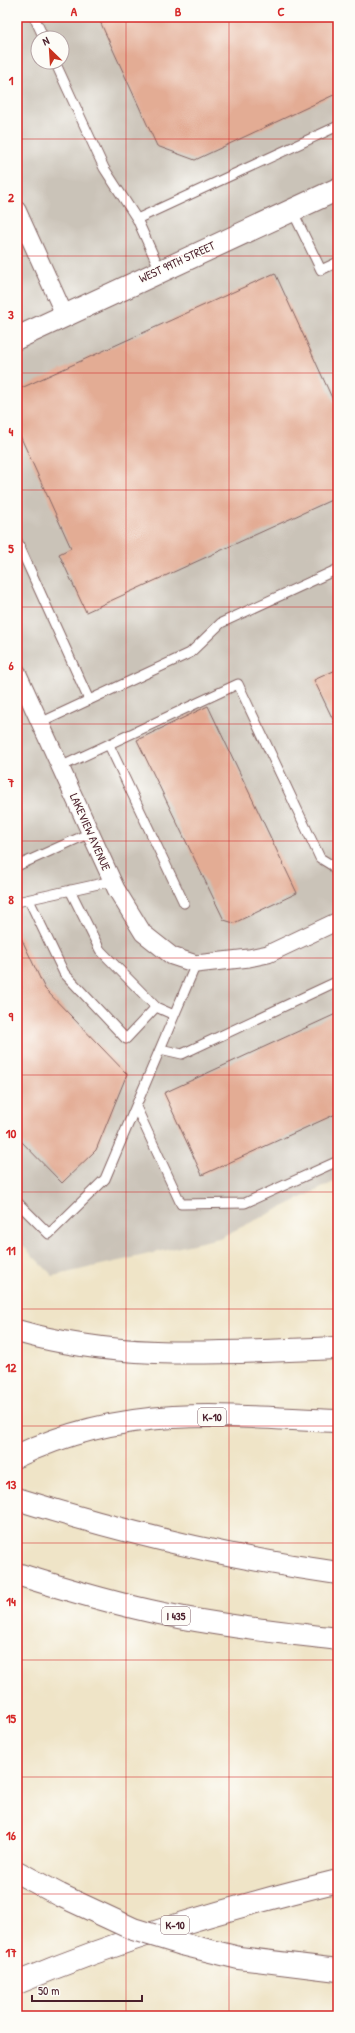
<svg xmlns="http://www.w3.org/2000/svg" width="355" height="2033" viewBox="0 0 355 2033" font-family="'Patrick Hand',sans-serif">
<rect width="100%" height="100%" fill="#fdfcf7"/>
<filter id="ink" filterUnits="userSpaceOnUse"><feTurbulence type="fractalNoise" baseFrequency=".025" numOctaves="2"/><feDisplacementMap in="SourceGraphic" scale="8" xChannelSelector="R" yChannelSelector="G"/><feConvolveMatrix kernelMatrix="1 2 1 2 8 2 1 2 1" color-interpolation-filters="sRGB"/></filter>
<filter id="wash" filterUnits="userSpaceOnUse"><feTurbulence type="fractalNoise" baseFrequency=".012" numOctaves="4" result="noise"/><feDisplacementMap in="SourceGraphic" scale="16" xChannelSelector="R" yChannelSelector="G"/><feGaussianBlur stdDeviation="0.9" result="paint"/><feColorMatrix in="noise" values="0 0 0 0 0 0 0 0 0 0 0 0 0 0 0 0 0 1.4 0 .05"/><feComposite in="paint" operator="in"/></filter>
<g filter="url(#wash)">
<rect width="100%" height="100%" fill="#efe4c7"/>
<path fill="#cac3b8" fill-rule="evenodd" d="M17,17H338V1180L219,1238L53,1276L17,1240ZM38,38H62V62H38Z"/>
<g id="blocks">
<path fill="#e3ac94" d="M98,17H338V93L195,160L157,146Z
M275,273L338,411V497L86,612L59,554L71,548L17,429V390Z
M338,669V730L314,680Z
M208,706L297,893L234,923L224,920L137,740Z
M17,929L45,989L127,1074L96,1150L62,1183L17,1137Z
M338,1013V1113L202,1175L164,1093Z"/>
</g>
</g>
<g filter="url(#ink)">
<use href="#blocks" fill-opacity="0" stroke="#846462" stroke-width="1"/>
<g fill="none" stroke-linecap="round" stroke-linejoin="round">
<g stroke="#846462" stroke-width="11">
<path id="service" d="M34,17L44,38
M55,62L104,168L137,219
M292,210L321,270L338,262
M160,270L137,219L338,126
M17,541L89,700
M40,723L190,653L221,623L338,569
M109,745L184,903
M60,767L238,684L320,858L333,866L338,875
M17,866L90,833
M70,890L100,950L156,1007
M29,900L64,973L126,1039L156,1007L174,1015
M17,902L112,881
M160,1049L182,1054L338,981
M136,1107L181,1204L245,1203L338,1161
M17,1202L49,1234L105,1179L196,964"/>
</g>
<g stroke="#846462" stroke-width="19">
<path id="minor" d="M17,210L65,316
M17,672L116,889L143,933L172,956L196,964L249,958L268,954L338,921"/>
</g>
<g stroke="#846462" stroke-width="24">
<path id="tertiary" d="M17,338L338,189"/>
</g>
<g stroke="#846462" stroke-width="24">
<path id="motorway" d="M17,1331C124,1362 228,1352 338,1348
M17,1456C65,1433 120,1420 173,1417C228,1414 283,1419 338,1421
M17,1499C122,1532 229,1558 338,1573
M17,1574C65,1589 114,1604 164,1614C221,1626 280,1632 338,1639
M17,1872L60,1895
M182,1944L239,1958L338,1970
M17,1983C121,1939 228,1908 338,1881"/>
</g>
<use href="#service" stroke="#fff" stroke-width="9"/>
<use href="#minor" stroke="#fff" stroke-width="17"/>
<use href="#tertiary" stroke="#fff" stroke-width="22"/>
<use href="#motorway" stroke="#fff" stroke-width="22"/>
<g stroke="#846462" stroke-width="24" stroke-linecap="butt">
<path id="motorway-bridge" d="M60,1895L133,1929L182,1944"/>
</g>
<use href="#motorway-bridge" stroke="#fff" stroke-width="22"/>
</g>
</g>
<path fill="none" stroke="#d62828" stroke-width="1" stroke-opacity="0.55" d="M126,17V2016M229,17V2016M17,139H338M17,256H338M17,373H338M17,490H338M17,607H338M17,724H338M17,841H338M17,958H338M17,1075H338M17,1192H338M17,1309H338M17,1426H338M17,1543H338M17,1660H338M17,1777H338M17,1894H338"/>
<g text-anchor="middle" stroke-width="3" stroke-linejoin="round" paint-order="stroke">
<g fill="#fdfcf7" stroke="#806168" stroke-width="1">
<rect x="198" y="1408" width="28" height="18" rx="3"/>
<rect x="162" y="1607" width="28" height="18" rx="3"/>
<rect x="161" y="1916" width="28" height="18" rx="3"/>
</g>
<g font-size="11" font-weight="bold" fill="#4a1f2b">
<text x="212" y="1421">K-10</text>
<text x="176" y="1620">I 435</text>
<text x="175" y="1929">K-10</text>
</g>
<g font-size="12" fill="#4a1f2b" stroke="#fdfcf7">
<text transform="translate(177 262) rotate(-25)" y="4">WEST 99TH STREET</text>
<text transform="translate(90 832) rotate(66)" y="4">LAKEVIEW AVENUE</text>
</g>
</g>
<rect width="355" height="2033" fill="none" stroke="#fdfcf7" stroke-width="44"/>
<g transform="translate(50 50) rotate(335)"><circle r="19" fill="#fdfcf7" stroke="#b5a4a5"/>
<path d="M0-3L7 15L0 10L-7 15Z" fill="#c8321e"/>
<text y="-6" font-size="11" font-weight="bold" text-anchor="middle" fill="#4a1f2b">N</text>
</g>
<path d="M32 1995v6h110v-6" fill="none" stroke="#4a1f2b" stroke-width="2"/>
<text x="38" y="1995" font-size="12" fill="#4a1f2b" stroke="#fdfcf7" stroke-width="3" paint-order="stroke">50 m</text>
<rect x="22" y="22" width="311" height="1989" fill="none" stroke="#d62828" stroke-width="1.5"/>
<g font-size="13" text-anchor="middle" font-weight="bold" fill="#d62828">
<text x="74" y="16">A</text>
<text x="178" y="16">B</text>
<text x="281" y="16">C</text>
<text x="11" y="85">1</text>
<text x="11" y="202">2</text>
<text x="11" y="319">3</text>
<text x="11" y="436">4</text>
<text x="11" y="553">5</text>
<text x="11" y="670">6</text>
<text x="11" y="787">7</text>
<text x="11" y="904">8</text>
<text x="11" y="1021">9</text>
<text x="11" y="1138">10</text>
<text x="11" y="1255">11</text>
<text x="11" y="1372">12</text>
<text x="11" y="1489">13</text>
<text x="11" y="1606">14</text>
<text x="11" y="1723">15</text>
<text x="11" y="1840">16</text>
<text x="11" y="1957">17</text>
</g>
</svg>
